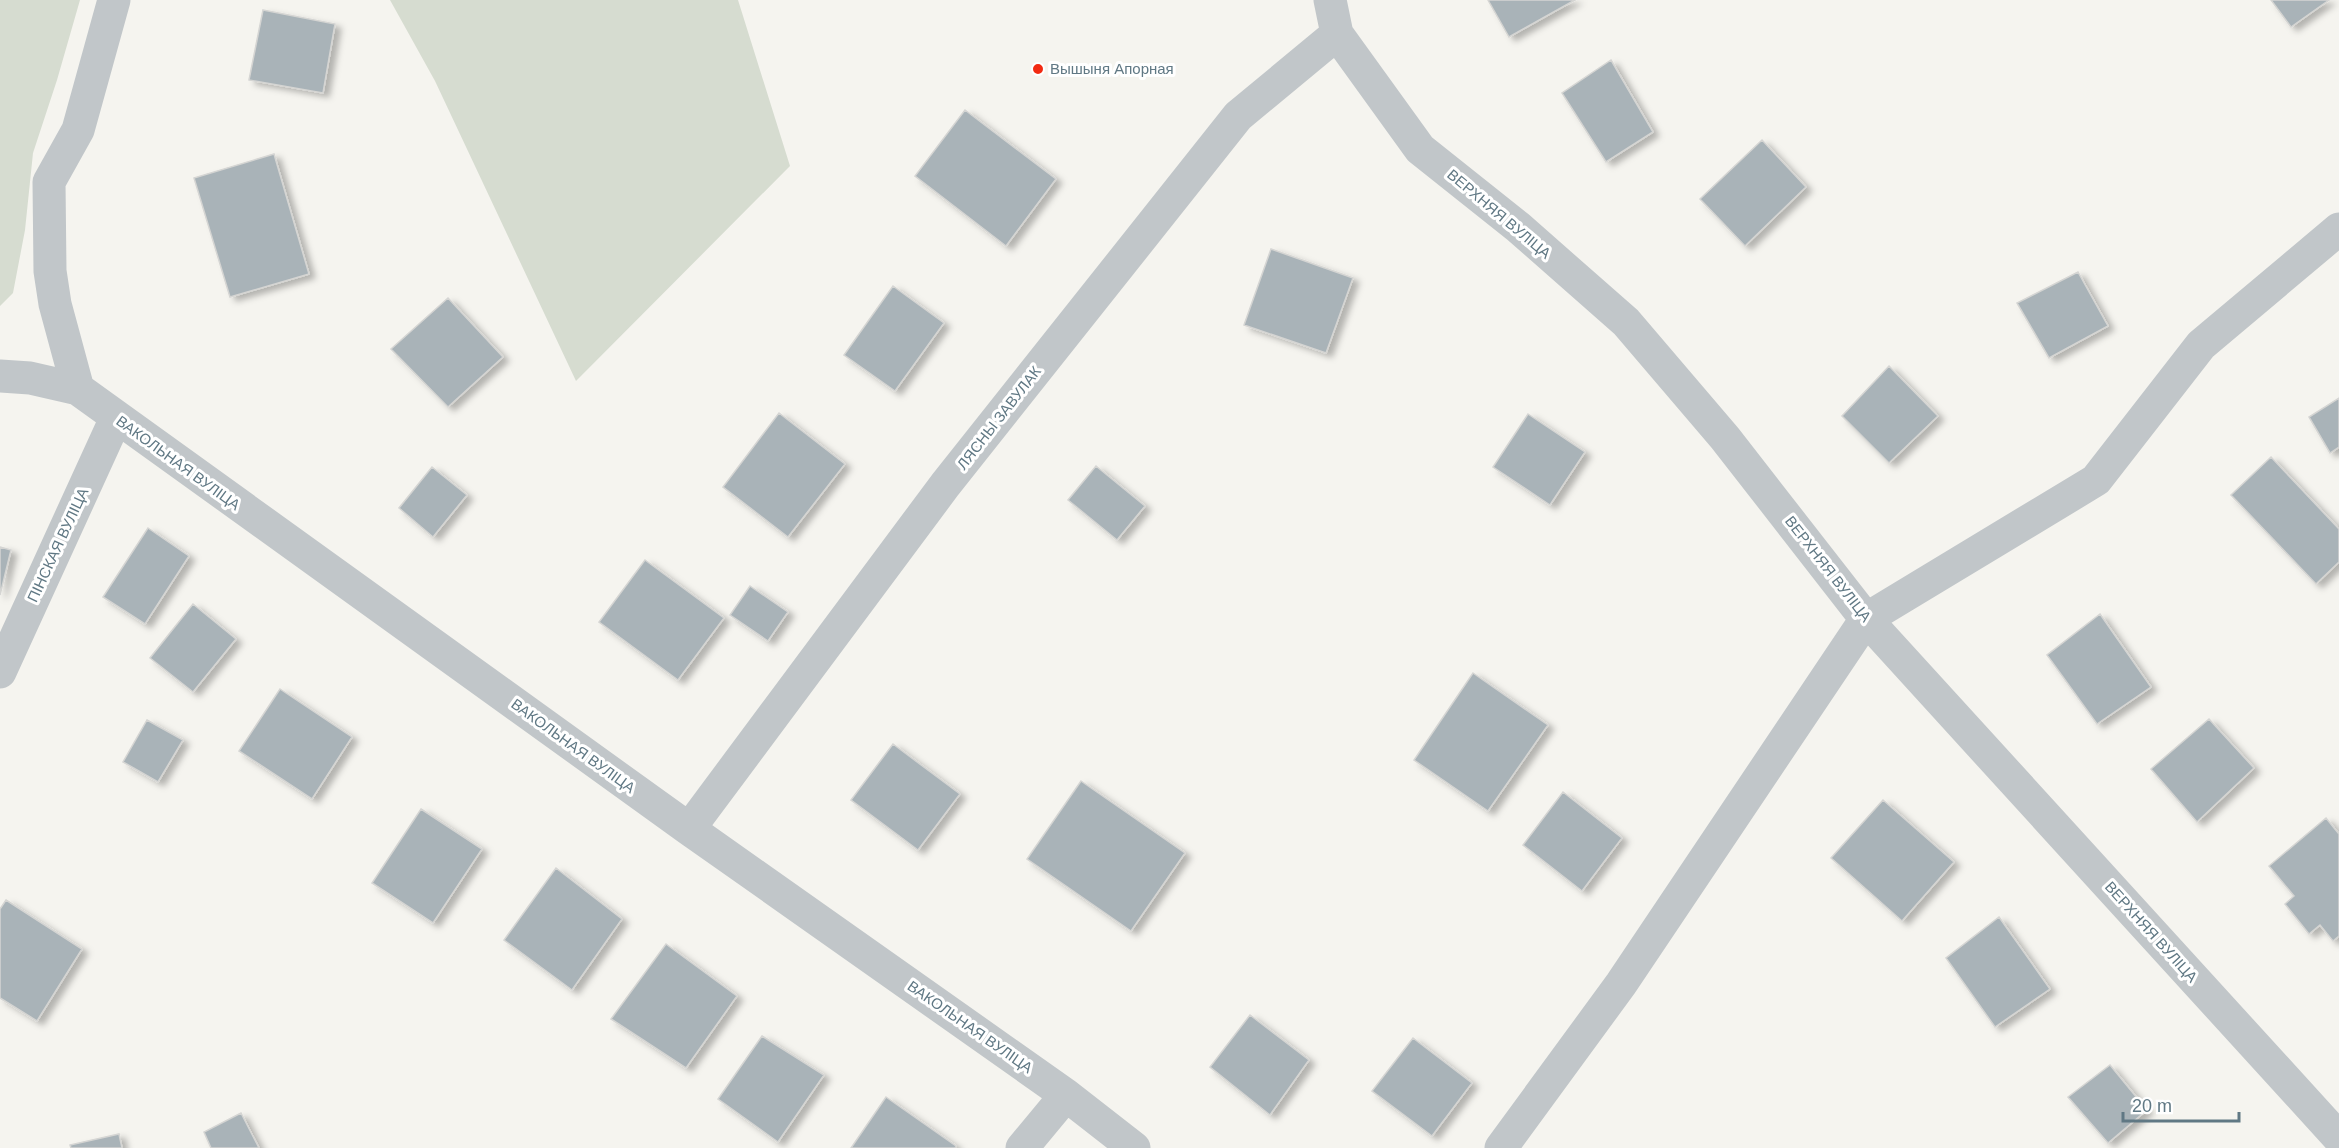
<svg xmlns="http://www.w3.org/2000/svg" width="2339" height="1148" viewBox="0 0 2339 1148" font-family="Helvetica,sans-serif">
<defs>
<filter id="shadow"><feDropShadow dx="6" dy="4" stdDeviation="3" flood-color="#0004"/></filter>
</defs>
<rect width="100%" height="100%" fill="#f5f4ef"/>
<path fill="#d6dcd0" d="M0,0H80L57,80L33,153L25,230L13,293L0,306Z
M390,0H738L790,166L576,381L435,81Z"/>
<path fill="#a9b3b8" stroke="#d5d5d3" stroke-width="1.5" filter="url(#shadow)" d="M1488,0H1575L1509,37Z
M2271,0H2329L2291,27Z
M263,10L335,24L323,93L249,80Z
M1611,60L1653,132L1606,162L1562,93Z
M965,110L1056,179L1006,246L915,176Z
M1762,140L1806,187L1745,246L1700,199Z
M274,154L309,274L230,297L194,178Z
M1271,249L1353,278L1326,353L1244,325Z
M2078,272L2108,326L2049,358L2017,303Z
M893,286L944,323L895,391L844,355Z
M448,298L503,357L448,407L391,349Z
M1889,366L1938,416L1889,463L1842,416Z
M2339,398V447L2330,453L2309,417Z
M779,413L845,464L788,537L723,487Z
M1528,414L1585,452L1550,505L1493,467Z
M2271,457L2339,529V562L2316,584L2231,495Z
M1096,466L1145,506L1117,540L1068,500Z
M432,467L467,495L433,537L399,508Z
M148,528L189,556L145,624L103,597Z
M0,547L11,550L0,595Z
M645,560L724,618L678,680L599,622Z
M750,586L788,612L768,641L730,615Z
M193,604L236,639L193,692L150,658Z
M2100,614L2151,687L2097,724L2047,655Z
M1473,673L1548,725L1488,811L1414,760Z
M280,689L352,737L312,799L239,751Z
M2209,719L2254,768L2197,822L2151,769Z
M147,720L183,740L158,782L123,762Z
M893,744L960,794L918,850L851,800Z
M1081,781L1185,853L1131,931L1027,859Z
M1563,792L1622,838L1582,891L1523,845Z
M1883,800L1954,862L1902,921L1831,858Z
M421,809L482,849L433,923L372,883Z
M2326,818L2339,834V936L2333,941L2320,925L2309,934L2285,904L2294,896L2269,866Z
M556,868L622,919L572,990L504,940Z
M6,900L82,949L37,1021L0,998V909Z
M1999,917L2050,989L1995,1027L1946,958Z
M666,944L737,996L686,1068L611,1019Z
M1250,1015L1309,1060L1270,1115L1210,1067Z
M762,1036L824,1075L778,1142L718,1099Z
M1413,1038L1472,1083L1432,1136L1372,1091Z
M2110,1065L2147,1110L2108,1143L2068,1097Z
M886,1097L956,1146L955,1148H851Z
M241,1113L259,1148H211L204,1132Z
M119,1134L122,1148H71L70,1145Z"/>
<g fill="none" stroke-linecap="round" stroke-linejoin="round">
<path stroke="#c1c6c9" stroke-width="33" d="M1330,0L1337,34L1420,149L1518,227L1626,322L1725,438L1866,619L2339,1138
M0,376L30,378L78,389L689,829L1066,1095L1134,1148
M78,389L55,304L50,271L49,182L78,130L114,0
M0,672L116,418
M689,829L945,485L1238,116L1337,34
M1022,1148L1066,1095
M1501,1148L1621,984L1866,619L2096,480L2201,345L2339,229"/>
</g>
<circle fill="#f22a12" stroke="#fff" stroke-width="2" cx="1038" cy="69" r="6"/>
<g text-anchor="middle" stroke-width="6" stroke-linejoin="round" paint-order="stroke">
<g font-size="15" fill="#607884" stroke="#fff" text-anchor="start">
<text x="1050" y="74">Вышыня Апорная</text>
</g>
<g font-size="15" fill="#607884" stroke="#fff">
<text transform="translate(1499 214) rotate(40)" y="5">ВЕРХНЯЯ ВУЛІЦА</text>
<text transform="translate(999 418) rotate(-52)" y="5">ЛЯСНЫ ЗАВУЛАК</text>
<text transform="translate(178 463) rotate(36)" y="5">ВАКОЛЬНАЯ ВУЛІЦА</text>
<text transform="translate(58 545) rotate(-65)" y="5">ПІНСКАЯ ВУЛІЦА</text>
<text transform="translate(1828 569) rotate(52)" y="5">ВЕРХНЯЯ ВУЛІЦА</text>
<text transform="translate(573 746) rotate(36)" y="5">ВАКОЛЬНАЯ ВУЛІЦА</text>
<text transform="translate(2151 932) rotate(48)" y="5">ВЕРХНЯЯ ВУЛІЦА</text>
<text transform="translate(970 1027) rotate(35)" y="5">ВАКОЛЬНАЯ ВУЛІЦА</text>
</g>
</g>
<path d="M2123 1112v9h116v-9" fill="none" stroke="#607884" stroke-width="3"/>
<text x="2132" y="1112" font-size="18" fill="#607884" stroke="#ffffff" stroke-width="4.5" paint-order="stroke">20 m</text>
</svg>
